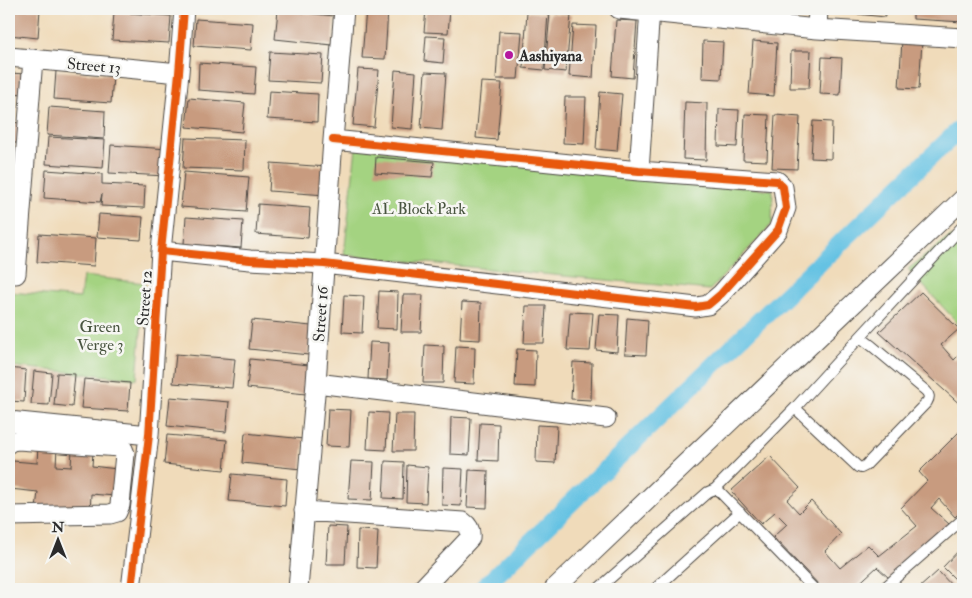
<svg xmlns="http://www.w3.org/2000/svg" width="972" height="598" viewBox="0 0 972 598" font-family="'IM FELL Double Pica',serif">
<rect width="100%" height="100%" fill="#f6f6f2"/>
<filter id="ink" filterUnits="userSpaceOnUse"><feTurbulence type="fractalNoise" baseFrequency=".02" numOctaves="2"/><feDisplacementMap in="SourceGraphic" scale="10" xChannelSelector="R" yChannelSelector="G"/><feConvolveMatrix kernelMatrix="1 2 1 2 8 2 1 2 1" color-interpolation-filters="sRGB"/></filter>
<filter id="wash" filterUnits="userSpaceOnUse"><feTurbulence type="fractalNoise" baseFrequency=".0096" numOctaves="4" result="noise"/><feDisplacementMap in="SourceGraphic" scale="20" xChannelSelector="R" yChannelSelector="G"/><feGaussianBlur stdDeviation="1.12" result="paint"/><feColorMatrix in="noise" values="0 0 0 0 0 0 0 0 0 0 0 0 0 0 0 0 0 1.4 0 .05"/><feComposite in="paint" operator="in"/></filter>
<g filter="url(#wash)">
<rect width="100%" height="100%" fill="#f0dbba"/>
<path fill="#a4d381" stroke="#687f56" d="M356,147L773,190L772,224L710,290L344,255Z
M951,236L963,248V329L908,269Z
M83,276L145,283L137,379L9,366V292L80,298Z"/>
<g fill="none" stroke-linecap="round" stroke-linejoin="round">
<path stroke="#65c2e3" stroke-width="18" d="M482,589L765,315L963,126"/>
</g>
<g id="blocks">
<path fill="#c89b7f" d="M10,9H40L38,38L9,35Z
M114,9H171L170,15L114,11Z
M366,9H388L385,59L362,58Z
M426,9L450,10L448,33L424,32Z
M828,9H885V17L828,11Z
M913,9H963V22L913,19Z
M278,10L334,16L332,45L275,39Z
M114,12L171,16L169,43L112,40Z
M527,12L548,13L544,70L523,68Z
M550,13L571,15L566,72L545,70Z
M196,19L253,23L251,50L194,46Z
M616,20L637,21L633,78L612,76Z
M573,25L596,26L593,78L569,76Z
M499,31L522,32L518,79H496Z
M426,36L445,37L443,63L424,61Z
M902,40L922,41L919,89L899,88Z
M703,41L723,42L721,79L702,78Z
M753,41L777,43L774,96L749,94Z
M791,51H811L809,88H790Z
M270,52L323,55L321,83L268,80Z
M822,57L842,58L840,95L820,94Z
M199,63L256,67L254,94L198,90Z
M358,69L379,70L374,127L353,125Z
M395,70L416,72L412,129L391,127Z
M56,71L113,75L111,103L54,99Z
M425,72L446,73L442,130L421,128Z
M9,73L26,74L25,94L9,93Z
M481,82L502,83L497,140L476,138Z
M269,91L318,94L317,122L267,119Z
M600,92L622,94L617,151L596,149Z
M565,97H586L584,144L563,143Z
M189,98L245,103L242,132L186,127Z
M685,102L707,103L706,160L683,159Z
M49,107L105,111L104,139L47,135Z
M719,109L739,110L737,147L718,146Z
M745,114L769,115L767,161L743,160Z
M775,115L800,117L797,169L772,168Z
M813,121L832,122L831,159L811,158Z
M9,122L21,123L20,143H9Z
M48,137L105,140L103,168L46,164Z
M185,138L245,140L244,170L183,168Z
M111,145L168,149L166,176L109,173Z
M376,157L434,162L432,177L375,173Z
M271,163L328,167L326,195L269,191Z
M46,170L102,174V184L145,186L144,208L101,206L102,194L100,202L44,198Z
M9,172H20L19,192H9Z
M184,172L249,177L246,212L181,207Z
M258,204L310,208L308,238L256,234Z
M99,214L143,217L141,240L97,237Z
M186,217L243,221L241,248L184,244Z
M39,234L96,238L94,266L37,262Z
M379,291L398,292L397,329L377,328Z
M921,292L959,329L941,345L954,360L963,351V407L879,332Z
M344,295L364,296L362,333L342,332Z
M403,295H423L421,332H401Z
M462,302L481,303L480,340L460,339Z
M526,306H546L544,343H524Z
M570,312L593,313L590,351L567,350Z
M599,314L619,315L617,352L596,350Z
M627,318L648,320L646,355L625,354Z
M252,320L311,326L309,355L249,349Z
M370,342L389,343L387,380L368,379Z
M425,345L444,346L443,383H423Z
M456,346L475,347L474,384L454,383Z
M517,349L536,350L535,387L515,386Z
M176,354L235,359L232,388L173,383Z
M250,359L309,365L306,394L247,388Z
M573,362L592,363L591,400L571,399Z
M9,368L26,370L24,402L9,401Z
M34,371L52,373L49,405L31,404Z
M57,373L75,374L72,407L54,405Z
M84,379L130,383L128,411L81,408Z
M170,397L229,402L226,432L167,426Z
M328,409L351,410L349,447L326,446Z
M369,412L388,413L386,450L367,449Z
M395,414H414L413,451H393Z
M451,417L471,418L469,455L450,454Z
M480,423L499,424L498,461L478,460Z
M537,425L557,426L555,463L536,462Z
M963,428V509L955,517L939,499L931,508L949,524L889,578L877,567L853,589H823L773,537L787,524L775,512L761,524L731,491L770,456L800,488L787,500L799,513L811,501L841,534L825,551L840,568L868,545L879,556L917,526L901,508L927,481L919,472Z
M245,433L304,439L301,469L242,463Z
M167,435L227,440L224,470L164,464Z
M38,446L57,448L56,466L71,467L72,449L93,451L92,466L117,469L115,496L91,494L90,513L36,508L38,492L10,489L13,461L37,463Z
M351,461L374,462L372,500L348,499Z
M385,461L404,462L403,499L383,498Z
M407,465L428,467L426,503L406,502Z
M443,468L463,469L461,506L442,505Z
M469,470L488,471L487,508L467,507Z
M232,474L287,479L285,506L229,501Z
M328,526L347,527L345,564H326Z
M358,530L378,531L376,568L357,567Z
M963,546V587L943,567Z
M938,571L955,589H918Z"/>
</g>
</g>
<g filter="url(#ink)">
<use href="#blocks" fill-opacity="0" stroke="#494540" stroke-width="1"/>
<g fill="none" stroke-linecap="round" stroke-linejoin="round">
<g stroke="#494540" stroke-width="12">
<path id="service" d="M860,337L961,228
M715,489L795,408L860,337L872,346L926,391C929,395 930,397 927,402L865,466L861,468L858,467L795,408
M598,589L708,492L715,489L720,492L814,589
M655,589L740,512
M883,589L963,519"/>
</g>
<g stroke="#494540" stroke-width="21">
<path id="minor" d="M619,9L817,29L963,38
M817,29L818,9
M9,57L179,73
M639,171L650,9
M161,251L250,260L324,264L696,307L708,305L721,294L778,230L786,208L783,187L777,181L639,171L333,140
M16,274L33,59
M316,383L606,418
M9,421L149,435
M9,443L11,441L18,440L120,447L123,449L125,454L120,505L117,512L110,514L9,516
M304,511L463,522C469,526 471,530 470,538L422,589
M131,589L149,435L161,251L179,73L184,9
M298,589L316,383L333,140L344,9
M554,589L963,199"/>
</g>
<use href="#service" stroke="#fff" stroke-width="10"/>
<use href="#minor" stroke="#fff" stroke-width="19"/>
<g stroke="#f6f6f2" stroke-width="11">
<path id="cycleway" d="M161,251L250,260L324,264L696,307L708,305L721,294L778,230L786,208L783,187L777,181L639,171L333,140
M131,589L149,435L161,251L179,73L184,9"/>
</g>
<use href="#cycleway" stroke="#e8590c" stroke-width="8"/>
</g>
</g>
<circle fill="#b5179e" stroke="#f6f6f2" stroke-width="2" cx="509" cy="55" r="5"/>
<g text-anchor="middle" stroke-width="5" stroke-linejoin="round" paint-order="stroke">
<g font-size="16" font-weight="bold" fill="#2b2b2b" stroke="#f6f6f2" text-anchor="start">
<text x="519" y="61">Aashiyana</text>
</g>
<g font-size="16" fill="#2b2b2b" stroke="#f6f6f2">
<text transform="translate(94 65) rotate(5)" y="6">Street 13</text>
<text transform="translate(144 298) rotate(-86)" y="6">Street 12</text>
<text transform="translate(320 314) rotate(-86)" y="6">Street 16</text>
</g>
<g font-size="16" fill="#495540" stroke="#f6f6f2">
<text x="419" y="214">AL Block Park</text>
<text x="100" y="332">Green<tspan x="100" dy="18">Verge 3</tspan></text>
</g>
</g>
<rect width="972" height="598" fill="none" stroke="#f6f6f2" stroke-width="30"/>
<g transform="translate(58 540)" stroke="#f6f6f2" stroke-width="4" paint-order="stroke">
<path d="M0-4L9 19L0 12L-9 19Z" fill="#2b2b2b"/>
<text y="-8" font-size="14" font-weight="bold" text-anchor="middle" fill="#2b2b2b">N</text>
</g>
</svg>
